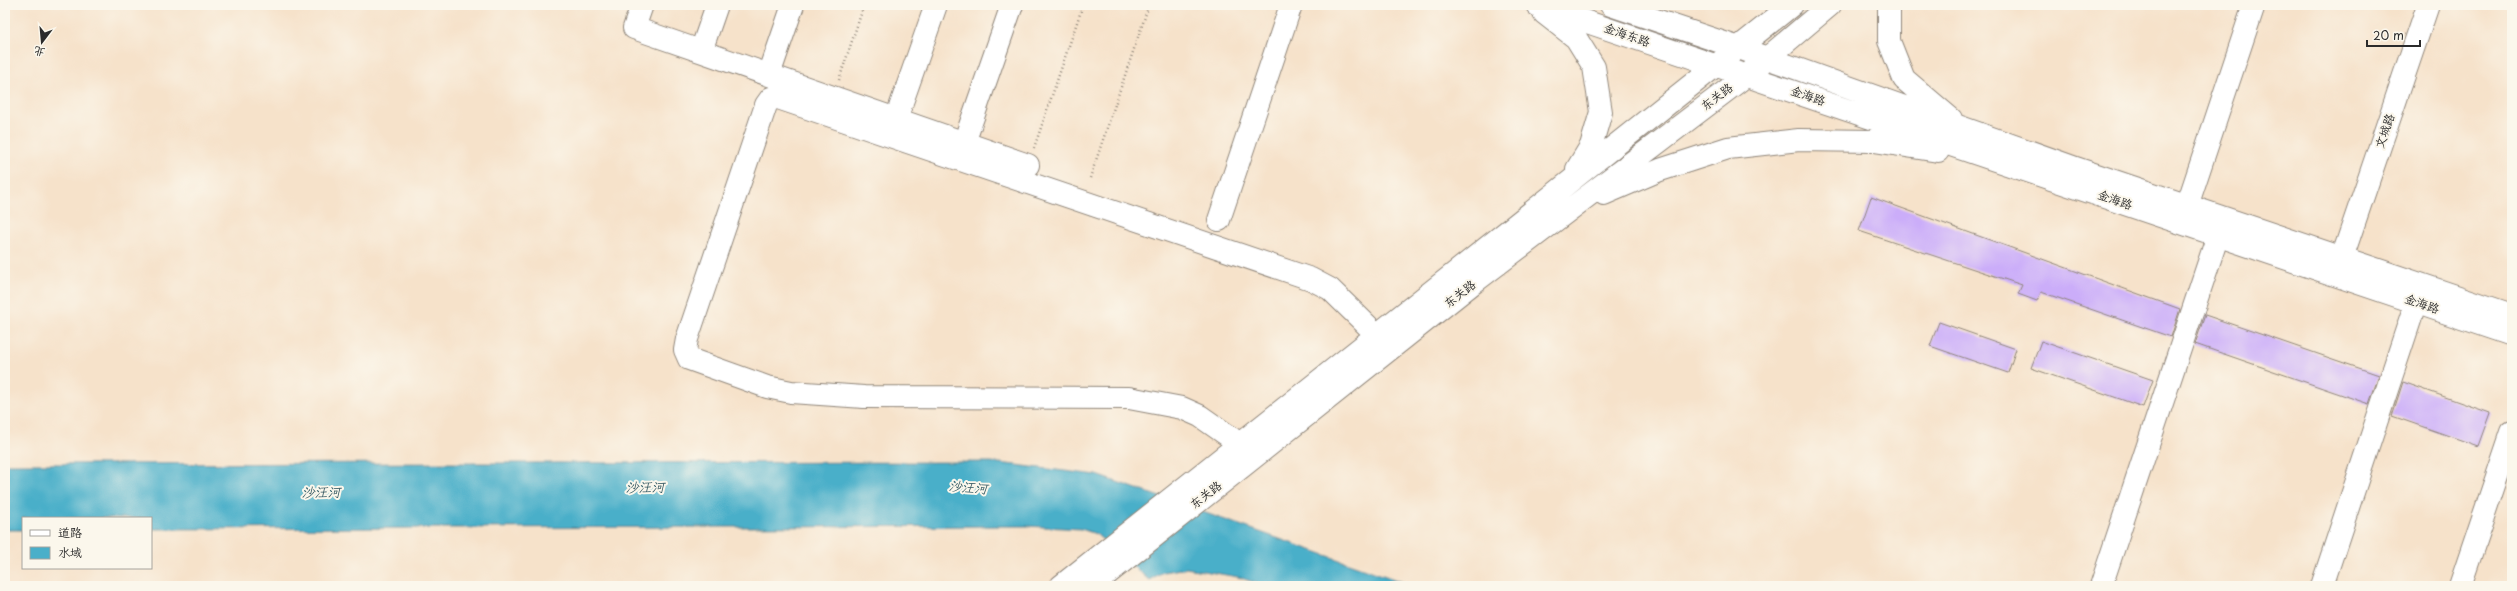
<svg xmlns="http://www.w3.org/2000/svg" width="2517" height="591" viewBox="0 0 2517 591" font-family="'Playpen Sans','LXGW WenKai TC',sans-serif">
<rect width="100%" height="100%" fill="#fbf7ec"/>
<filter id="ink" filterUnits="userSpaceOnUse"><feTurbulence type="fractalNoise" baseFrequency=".025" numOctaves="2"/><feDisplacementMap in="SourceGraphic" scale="8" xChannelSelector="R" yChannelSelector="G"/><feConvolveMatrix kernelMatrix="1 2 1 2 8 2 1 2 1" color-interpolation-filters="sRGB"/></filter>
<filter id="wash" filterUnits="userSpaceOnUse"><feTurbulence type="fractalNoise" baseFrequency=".012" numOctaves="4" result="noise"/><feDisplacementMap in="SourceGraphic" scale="16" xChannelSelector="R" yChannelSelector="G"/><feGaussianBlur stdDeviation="0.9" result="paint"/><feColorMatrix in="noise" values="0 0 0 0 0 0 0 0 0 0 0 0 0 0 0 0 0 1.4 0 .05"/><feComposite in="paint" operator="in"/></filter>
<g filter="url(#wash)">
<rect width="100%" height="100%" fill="#f6e2ca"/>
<path fill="#4aafc9" stroke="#3a6d7a" d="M991,462L1097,475L1414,586H1266L1238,577L1186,568L1163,572L1149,580L1096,534L1081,529L1027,526L151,529V518H23V530H5V464Z"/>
<g id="blocks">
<path fill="#cbadf9" d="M1871,197L2180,309L2171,337L2041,292L2037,301L2018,294L2022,285L1859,231Z
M2205,315L2379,375L2369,404L2195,344Z
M1939,322L2016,349L2008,373L1930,346Z
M2041,341L2153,380L2143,407L2031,368Z
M2403,382L2490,413L2478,446L2392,416Z"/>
</g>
</g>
<g filter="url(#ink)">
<use href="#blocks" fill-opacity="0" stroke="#90867a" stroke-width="1"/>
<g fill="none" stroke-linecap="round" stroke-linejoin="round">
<g stroke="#90867a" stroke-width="24">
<path id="minor" d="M642,5L634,28L1028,165
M701,51L717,5
M769,75L793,5
M896,119L936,5
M964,143L1012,5
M2187,206L2254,5
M1219,220L1291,5
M2342,258L2428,5
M1240,444L1200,416L1182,408L1129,398L864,397L791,392L767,387L689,359L685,350L687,339L766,105L771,98H778L1311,279L1330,289L1377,335
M2101,586L2218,235
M2322,586L2416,302
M2460,586L2512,432"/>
</g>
<g stroke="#90867a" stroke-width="24">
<path id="major" d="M1537,5L2512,335
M1611,5L1739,48L2073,167L2512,315
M1889,5V41L1904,79L1951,119
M1544,13L1576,38L1594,67L1601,112L1591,146L1577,169
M1604,194L1660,170L1728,148L1799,140L1874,141L1938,151
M1061,586L1792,5
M1092,586L1477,280L1747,75L1830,5"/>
</g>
<path stroke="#90867a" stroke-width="2.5" stroke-dasharray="1 3" stroke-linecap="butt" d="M839,80L864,5
M1034,148L1083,5
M1090,178L1149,5"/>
<use href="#minor" stroke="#fff" stroke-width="22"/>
<use href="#major" stroke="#fff" stroke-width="22"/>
</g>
</g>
<g text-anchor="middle" stroke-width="4" stroke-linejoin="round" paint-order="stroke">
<g font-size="12" fill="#2b2b2b" stroke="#fbf7ec">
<text transform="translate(1627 35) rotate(19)" y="4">金海东路</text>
<text transform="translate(1808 96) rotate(19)" y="4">金海路</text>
<text transform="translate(1717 97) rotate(-37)" y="4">东关路</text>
<text transform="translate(2385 131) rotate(-71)" y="4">文城路</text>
<text transform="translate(2115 200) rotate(19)" y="4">金海路</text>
<text transform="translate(1460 294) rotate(-38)" y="4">东关路</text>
<text transform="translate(2422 304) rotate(19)" y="4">金海路</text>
<text transform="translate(1206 495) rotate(-38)" y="4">东关路</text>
</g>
<g font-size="13" font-style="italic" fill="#365962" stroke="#fbf7ec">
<text transform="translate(645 487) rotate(-1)" y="5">沙汪河</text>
<text transform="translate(968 487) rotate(5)" y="5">沙汪河</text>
<text transform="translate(321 492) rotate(-1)" y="5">沙汪河</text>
</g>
</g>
<rect width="2517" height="591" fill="none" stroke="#fbf7ec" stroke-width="20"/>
<rect x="22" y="517" width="130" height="52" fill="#fbf7ec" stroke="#a8a59f"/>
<rect x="30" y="530" width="20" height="6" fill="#ffffff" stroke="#a8a59f"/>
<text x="58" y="537" font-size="12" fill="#2b2b2b">道路</text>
<rect x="30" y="547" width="20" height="12" fill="#4aafc9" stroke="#a8a59f"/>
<text x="58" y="557" font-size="12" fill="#2b2b2b">水域</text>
<g transform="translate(42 42) rotate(196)" stroke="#fbf7ec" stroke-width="3" paint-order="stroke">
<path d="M0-3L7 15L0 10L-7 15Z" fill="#2b2b2b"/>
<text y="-6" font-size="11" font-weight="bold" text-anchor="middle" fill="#2b2b2b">北</text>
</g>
<path d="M2367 40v6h53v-6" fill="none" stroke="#2b2b2b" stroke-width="2"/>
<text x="2373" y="40" font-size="12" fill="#2b2b2b" stroke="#fbf7ec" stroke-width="3" paint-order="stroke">20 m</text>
</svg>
